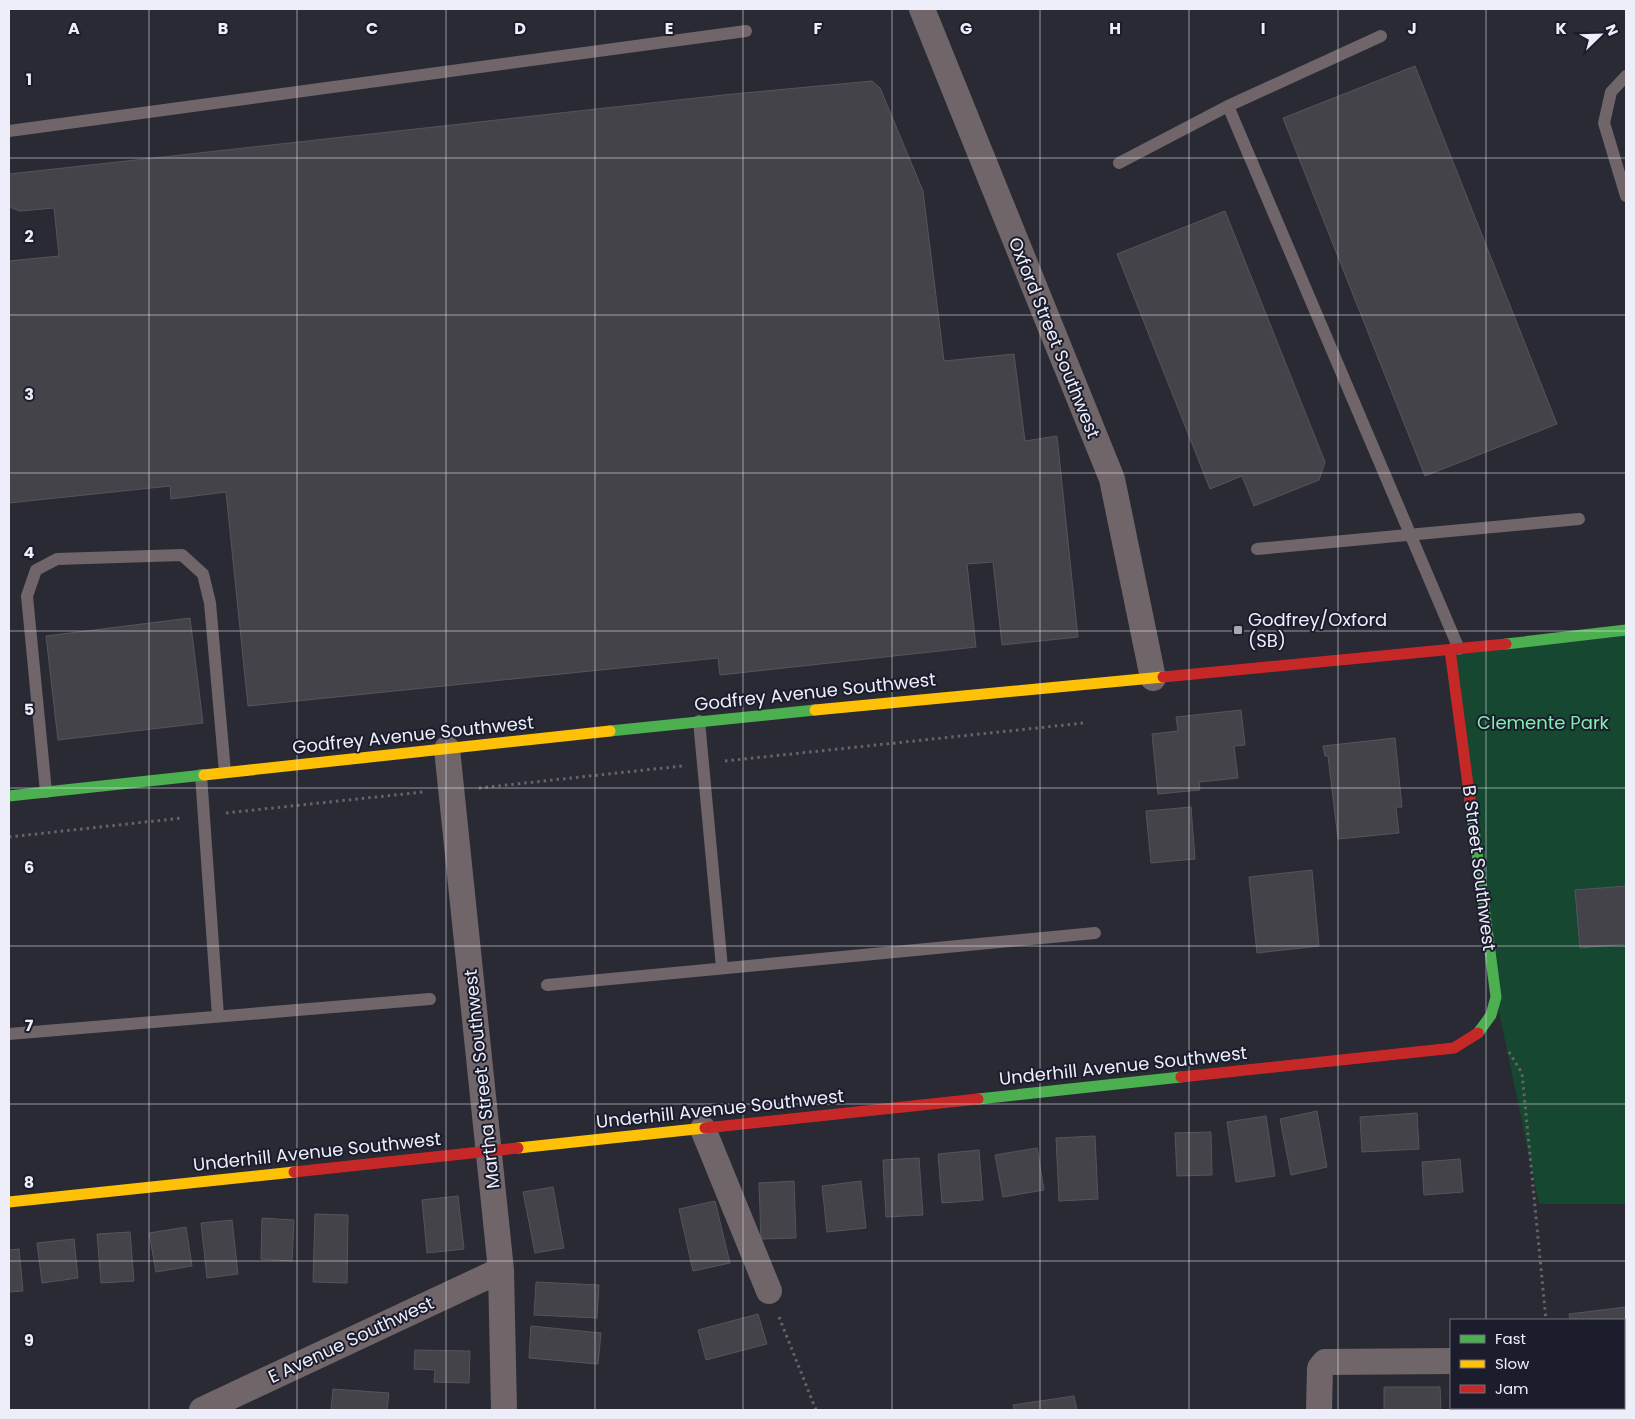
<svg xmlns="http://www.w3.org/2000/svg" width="1635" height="1419" viewBox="0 0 1635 1419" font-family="Poppins,sans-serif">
<rect width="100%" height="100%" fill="#292a33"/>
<path fill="#164730" d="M1626,630V1204H1539L1496,997L1450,650Z"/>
<path fill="#45434a" stroke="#56545b" d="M1415,66L1557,424L1425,476L1283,118Z
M872,81L880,88L923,191L944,361L1014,354L1025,441L1057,436L1078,637L1002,645L993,562L967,564L976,647L720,675L718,658L248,706L226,492L171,499L170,486L9,503V261L59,256L54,208L20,211L9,207V174L723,95Z
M1225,211L1325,462L1319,480L1254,506L1242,476L1210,489L1117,254Z
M190,618L203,723L58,740L46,636Z
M1241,710L1245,745L1234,746L1238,778L1199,782L1200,790L1158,794L1152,734L1178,731L1176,717Z
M1395,738L1402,807H1396L1399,833L1338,839L1328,756H1325L1323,746Z
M1191,807L1195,859L1151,863L1146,811Z
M1312,870L1319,946L1257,953L1249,877Z
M1626,886V944L1580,948L1575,890Z
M1317,1111L1327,1167L1291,1175L1280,1119Z
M1417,1113L1419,1149L1362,1152L1360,1117Z
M1266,1116L1275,1176L1236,1182L1227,1122Z
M1211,1132L1212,1175L1177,1176L1175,1133Z
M1095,1136L1098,1199L1059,1201L1056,1138Z
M1037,1148L1044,1190L1003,1197L995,1155Z
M979,1150L983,1200L942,1203L938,1154Z
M919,1158L923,1215L886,1217L883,1160Z
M1460,1159L1463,1192L1424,1195L1422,1162Z
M794,1181L796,1238L761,1239L759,1183Z
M861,1181L866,1228L827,1232L822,1186Z
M553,1187L564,1248L535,1253L523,1192Z
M458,1196L464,1249L427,1253L422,1200Z
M715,1201L730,1263L693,1271L679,1209Z
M315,1214L348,1215L347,1283L313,1282Z
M262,1218L294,1220L292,1261L261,1259Z
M232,1220L238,1274L207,1278L201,1223Z
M186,1227L192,1266L156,1272L149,1233Z
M130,1232L134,1281L101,1283L97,1234Z
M74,1239L78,1278L42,1283L37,1243Z
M19,1249L23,1291L9,1292V1250Z
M536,1282L599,1285L597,1318L534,1315Z
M1626,1307V1368H1624V1320H1570L1569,1314Z
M758,1314L767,1344L706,1360L698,1330Z
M531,1326L601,1333L598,1364L529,1358Z
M415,1350L470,1351L469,1383L434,1382L435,1370L414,1369Z
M1384,1387H1440L1441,1410H1384Z
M333,1389L389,1393L387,1410H331Z
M1074,1396L1077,1410H1014L1013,1405Z"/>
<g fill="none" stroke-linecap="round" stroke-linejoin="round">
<path stroke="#696267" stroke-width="3" stroke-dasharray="2.5 4" stroke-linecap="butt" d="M725,761L1084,723
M479,788L682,766
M226,813L423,792
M9,837L182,818
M1509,1052L1522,1073L1546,1320
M779,1317L816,1410"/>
<path stroke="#706569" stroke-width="12" d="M1381,36L1228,106L1459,649
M1626,76L1611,92L1604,123L1626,196
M9,131L746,31
M1119,163L1228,106
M1257,549L1579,519
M699,721L722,968
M201,775L218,1016
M46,792L27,596L36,570L57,559L182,555L203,574L210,603L225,772
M547,985L1095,933
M9,1034L430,999"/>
<path stroke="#706569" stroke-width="26" d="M922,9L1112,479L1153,678
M447,749L501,1270L504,1410
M703,1129L769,1291
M1517,1408V1410
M202,1410L501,1270
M1319,1410L1320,1368L1325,1362L1451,1361"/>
<path stroke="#4caf50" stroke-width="11" d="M1506,644L1626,630
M610,731L815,710
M9,796L204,775
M1470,800L1496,997L1491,1015L1478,1033
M978,1099L1181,1077"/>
<path stroke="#ffc107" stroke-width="11" d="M815,710L1163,677
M204,775L610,731
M518,1148L705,1128
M9,1202L294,1172"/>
<path stroke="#c62828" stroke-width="11" d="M1450,650L1470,800
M1163,677L1506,644
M1181,1077L1454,1048L1478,1033
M705,1128L978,1099
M294,1172L518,1148"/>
</g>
<path fill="none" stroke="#edeefa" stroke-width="1" stroke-opacity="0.55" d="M149,9V1410M297,9V1410M446,9V1410M595,9V1410M743,9V1410M892,9V1410M1040,9V1410M1189,9V1410M1338,9V1410M1486,9V1320M9,158H1626M9,315H1626M9,473H1626M9,631H1626M9,788H1626M9,946H1626M9,1104H1626M9,1261H1626M1486,1408V1410"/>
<rect fill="#a8a9b4" stroke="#1b1d2d" stroke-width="2" x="1233" y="625" width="10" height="10" rx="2.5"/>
<g text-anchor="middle" stroke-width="4" stroke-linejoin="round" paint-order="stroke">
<g font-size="18" fill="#edeefa" stroke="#1b1d2d">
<text transform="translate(1054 338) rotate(68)" y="6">Oxford Street Southwest</text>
<text transform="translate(815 692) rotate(-6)" y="6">Godfrey Avenue Southwest</text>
<text transform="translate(413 735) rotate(-6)" y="6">Godfrey Avenue Southwest</text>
<text transform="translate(1479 868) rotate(83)" y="6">B Street Southwest</text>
<text transform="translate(1123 1066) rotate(-6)" y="6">Underhill Avenue Southwest</text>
<text transform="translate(482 1079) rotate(-96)" y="6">Martha Street Southwest</text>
<text transform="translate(720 1109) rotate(-6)" y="6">Underhill Avenue Southwest</text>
<text transform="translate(317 1152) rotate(-6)" y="6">Underhill Avenue Southwest</text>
<text transform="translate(351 1340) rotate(-25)" y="6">E Avenue Southwest</text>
</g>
<g font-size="18" fill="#edeefa" stroke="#1b1d2d" text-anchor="start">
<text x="1248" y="626">Godfrey/Oxford<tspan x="1248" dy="21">(SB)</tspan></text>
</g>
<g font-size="18" fill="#82eeb0" stroke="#1b1d2d">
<text x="1543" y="729">Clemente Park</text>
</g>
</g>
<g font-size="16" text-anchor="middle" font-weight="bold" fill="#edeefa" stroke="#1b1d2d" stroke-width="4" stroke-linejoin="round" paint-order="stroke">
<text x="74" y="34">A</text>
<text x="223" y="34">B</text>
<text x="372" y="34">C</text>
<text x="520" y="34">D</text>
<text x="669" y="34">E</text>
<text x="818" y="34">F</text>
<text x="966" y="34">G</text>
<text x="1115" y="34">H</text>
<text x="1263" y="34">I</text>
<text x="1412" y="34">J</text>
<text x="1561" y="34">K</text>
<text x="29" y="85">1</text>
<text x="29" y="242">2</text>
<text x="29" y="400">3</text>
<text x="29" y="558">4</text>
<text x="29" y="715">5</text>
<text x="29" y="873">6</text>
<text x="29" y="1031">7</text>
<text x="29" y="1188">8</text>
<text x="29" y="1346">9</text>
</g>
<rect width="1635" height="1419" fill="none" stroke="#edeefa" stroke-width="20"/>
<rect x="1450" y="1319" width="175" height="90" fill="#1b1d2d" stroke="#6f717f"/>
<rect x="1460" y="1335" width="25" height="8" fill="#4caf50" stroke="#6f717f"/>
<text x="1495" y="1344" font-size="15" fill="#edeefa">Fast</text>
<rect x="1460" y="1360" width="25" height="8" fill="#ffc107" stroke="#6f717f"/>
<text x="1495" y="1369" font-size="15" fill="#edeefa">Slow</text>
<rect x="1460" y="1385" width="25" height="8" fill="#c62828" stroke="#6f717f"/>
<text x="1495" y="1394" font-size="15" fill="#edeefa">Jam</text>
<g transform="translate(1600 35) rotate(67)" stroke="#1b1d2d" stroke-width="4" paint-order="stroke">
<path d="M0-4L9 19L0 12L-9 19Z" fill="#edeefa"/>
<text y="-8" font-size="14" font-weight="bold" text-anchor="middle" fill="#edeefa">N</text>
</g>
</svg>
